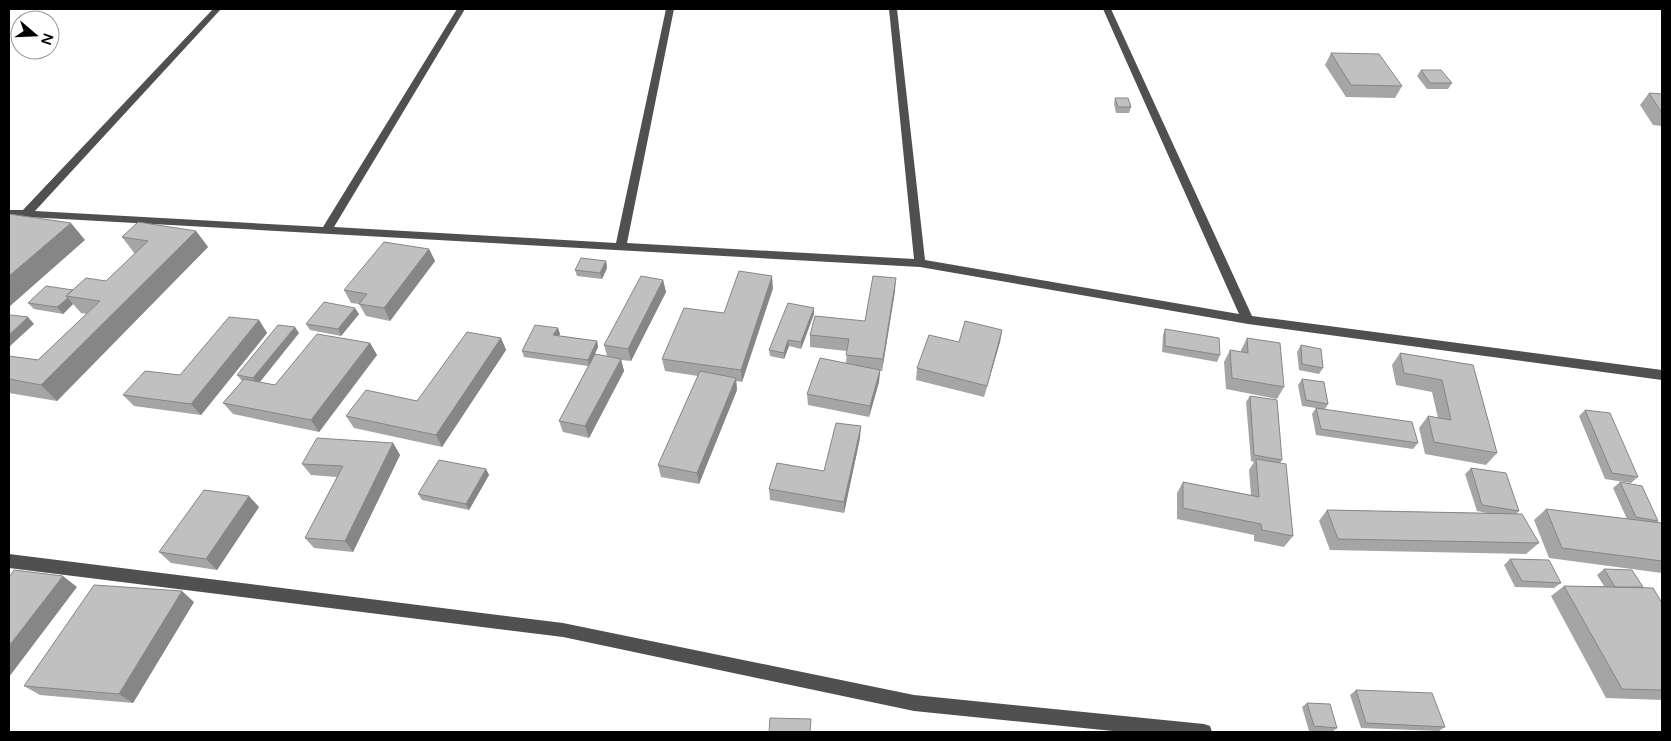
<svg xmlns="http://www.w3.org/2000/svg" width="1671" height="741" viewBox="0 0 1671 741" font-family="'Varela Round',sans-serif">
<rect width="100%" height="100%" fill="#fff"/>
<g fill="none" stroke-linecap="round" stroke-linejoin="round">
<path fill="#505050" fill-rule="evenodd" d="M213,9H221L35,211L323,227L457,9H465L334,227L616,243L666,9H674L627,243L914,259L889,9H897L925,260L1239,314L1103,9H1111L1252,316L1662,370V380L1248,324L920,267L9,216V210H23Z
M9,554L563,623L914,695L1204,724L1210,726L1212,732H1123L914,711L563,637L9,568Z"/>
</g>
<path fill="#a5a5a5" d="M1331,53L1402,86L1395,98L1346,97L1325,65Z
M1421,70L1452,83L1448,89H1427L1417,76Z
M1649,93L1662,94V126L1653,125L1640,105Z
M1115,98L1131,107L1129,113H1116L1114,104Z
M196,231L208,247L57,401L9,393V356L38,360L87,314L81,313L73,304L63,314L34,309L28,303L106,281L135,254L122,237Z
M429,249L435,261L390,321L366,316L359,304L351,303L344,290Z
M606,261L607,268L602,279L577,276L575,270Z
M663,280L666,292L631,361L621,360L624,371L589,438L563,432L559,421L588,366L524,357L522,351L558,328L560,334L559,336L597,341L598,347L595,354L607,356L604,345Z
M773,288L742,382L736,381L737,390L699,484L661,477L658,465L698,376L665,371L662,359L724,313Z
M895,291L882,371H880L879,382L869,417L808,405L807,394L846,363L847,351L810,347V335L865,321Z
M359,314L341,336L310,330L306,324Z
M814,314L801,349L789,346L784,359L770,356L769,350Z
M259,320L267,333L201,415L134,406L123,395L180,375Z
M1165,329L1220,355L1217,362L1162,352L1163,335Z
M1002,330L1000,342L984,397L916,380L917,368L959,342Z
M299,333L260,382L275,385L370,343L377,355L319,432L233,414L223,403L242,381L237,375Z
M501,338L506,350L442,447L354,428L346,416L417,401Z
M1247,338L1284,387L1277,399L1226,389L1224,362L1230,350L1241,352V350Z
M1301,345L1323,368L1319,374L1299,370L1297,352Z
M1400,353L1473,365L1497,453L1486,465L1425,454L1419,428L1428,416L1438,418L1432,392L1396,385L1392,365Z
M1302,379L1328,404L1325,409L1418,443L1413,449L1316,435L1312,414L1316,408L1302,406L1298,385Z
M1250,396L1282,460L1280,463L1293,536L1284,547L1254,541V535L1177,519V493L1183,482L1251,495L1249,470L1254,462L1251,461L1246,402Z
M1585,410L1638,477L1631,483L1605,479L1579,416Z
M860,438L844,513L770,500L769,489L824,471Z
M393,443L400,455L353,552L314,548L305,538L337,477L311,475L302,464Z
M1471,468L1519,511L1516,514L1539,543L1526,554L1330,550L1319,521L1327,510L1487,513L1477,511L1465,474Z
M486,469L489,475L469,510L422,500L418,494Z
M1620,482L1658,521L1657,522L1662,523V573L1549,558L1534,520L1546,509L1627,519L1613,488Z
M259,507L217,570L171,563L159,552Z
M1510,559L1561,583L1554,588L1515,587L1504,565Z
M1604,569L1643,587L1662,603V700L1606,698L1551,596L1564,586H1604L1597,575Z
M194,602L133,703L40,695L24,686Z
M1356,690L1445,727L1439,731L1361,728L1350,695Z
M1307,703L1337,728L1332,732L1309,731L1302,707Z"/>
<path fill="#868686" d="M71,223L85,240L9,307V276Z
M196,231L208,247L57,401L41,385Z
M429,249L435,261L390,321L384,308Z
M606,261L607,268L602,279L600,273Z
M772,276L773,288L742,382L741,370Z
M896,278L895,291L882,371L883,359Z
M663,280L666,292L631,361L628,349Z
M68,298L73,304L63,314L57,307Z
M355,308L359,314L341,336L338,329Z
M814,308V314L801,349V342Z
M28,317L34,324L9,347V335Z
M259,320L267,333L201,415L191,404Z
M295,327L299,333L258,384L253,378Z
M558,328L560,334L556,341L553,335Z
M1002,330L1000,342L984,397L987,386Z
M501,338L506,350L442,447L436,435Z
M788,340L789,346L784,359V353Z
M597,341L598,347L589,366L588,360Z
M370,343L377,355L319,432L311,420Z
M621,359L624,371L589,438L585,426Z
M880,370L879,382L869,417L870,406Z
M736,378L737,390L699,484L697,473Z
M861,426L860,438L844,513V502Z
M393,443L400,455L353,552L345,541Z
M486,469L489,475L469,510L466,504Z
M249,496L259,507L217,570L206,559Z
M63,576L77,587L9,677V646Z
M182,591L194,602L133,703L119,694Z"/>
<path fill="#c0c0c0" stroke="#868686" d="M1331,53L1379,54L1402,86L1351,85Z
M1421,70H1441L1452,83H1430Z
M1649,93L1662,94V113Z
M1115,98H1128L1131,107H1118Z
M9,214L71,223L9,276Z
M138,222L196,231L41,385L9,379V356L38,360L100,301L66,296L86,278L106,281L148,241L122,237Z
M384,242L429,249L384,308L359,304L367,294L344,290Z
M581,258L606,261L600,273L575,270Z
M739,271L772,276L741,370L662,359L684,308L724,313Z
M641,276L663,280L628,349L604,345Z
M873,276L896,278L883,359L846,355L849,339L810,335L815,316L865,321Z
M46,286L73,290L66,296L68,298L57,307L28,303Z
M324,302L355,308L338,329L306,324Z
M788,303L814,308L801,342L788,340L784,353L769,350Z
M11,315L28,317L9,335V316Z
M229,317L259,320L191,404L123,395L145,371L180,375Z
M965,321L1002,330L987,386L917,368L929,335L959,342Z
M278,325L295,327L253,378L237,375Z
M535,325L558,328L553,335L597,341L588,360L522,351Z
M1165,329L1219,338L1220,355L1165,346Z
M467,332L501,338L436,435L346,416L366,390L417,401Z
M317,334L370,343L311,420L223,403L244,379L275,385Z
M1247,338L1280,343L1284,387L1232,378L1230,350L1248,353Z
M1301,345L1321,349L1323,368L1302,364Z
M1400,353L1473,365L1497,453L1434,442L1428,416L1451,420L1442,380L1404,373Z
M595,354L621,359L585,426L559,421Z
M820,358L880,370L870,406L807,394Z
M700,371L736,378L697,473L658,465Z
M1302,379L1324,382L1328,404L1306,400Z
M1250,396L1277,400L1282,460L1254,455Z
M1316,408L1412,422L1418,443L1321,429Z
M1585,410L1610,413L1638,477L1612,473Z
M836,423L861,426L844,502L769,489L777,463L824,471Z
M317,438L393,443L345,541L305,538L343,466L302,464Z
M1256,459L1286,464L1293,536L1262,530L1261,524L1183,508V482L1259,497Z
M439,460L486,469L466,504L418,494Z
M1471,468L1506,473L1519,511L1482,505Z
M1620,482L1642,486L1658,521L1636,517Z
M204,490L249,496L206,559L159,552Z
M1546,509L1662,523V561L1562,548Z
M1327,510L1522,514L1539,543L1338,539Z
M1510,559L1549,560L1561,583L1522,581Z
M1604,569L1632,570L1643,587H1615Z
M14,570L63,576L9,646V577Z
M94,585L182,591L119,694L24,686Z
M1564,586L1653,588L1662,603V690L1622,689Z
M1356,690L1432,693L1445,727L1366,723Z
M1307,703L1330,704L1337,728L1314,726Z
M770,718L811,719L810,732H769Z"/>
<rect width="1671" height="741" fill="none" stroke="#000000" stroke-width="20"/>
<g transform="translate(35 35) rotate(109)"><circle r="24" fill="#ffffff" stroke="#999999"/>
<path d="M0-4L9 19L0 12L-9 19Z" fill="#000000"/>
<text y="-8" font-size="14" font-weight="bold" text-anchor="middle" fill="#000000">N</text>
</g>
</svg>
